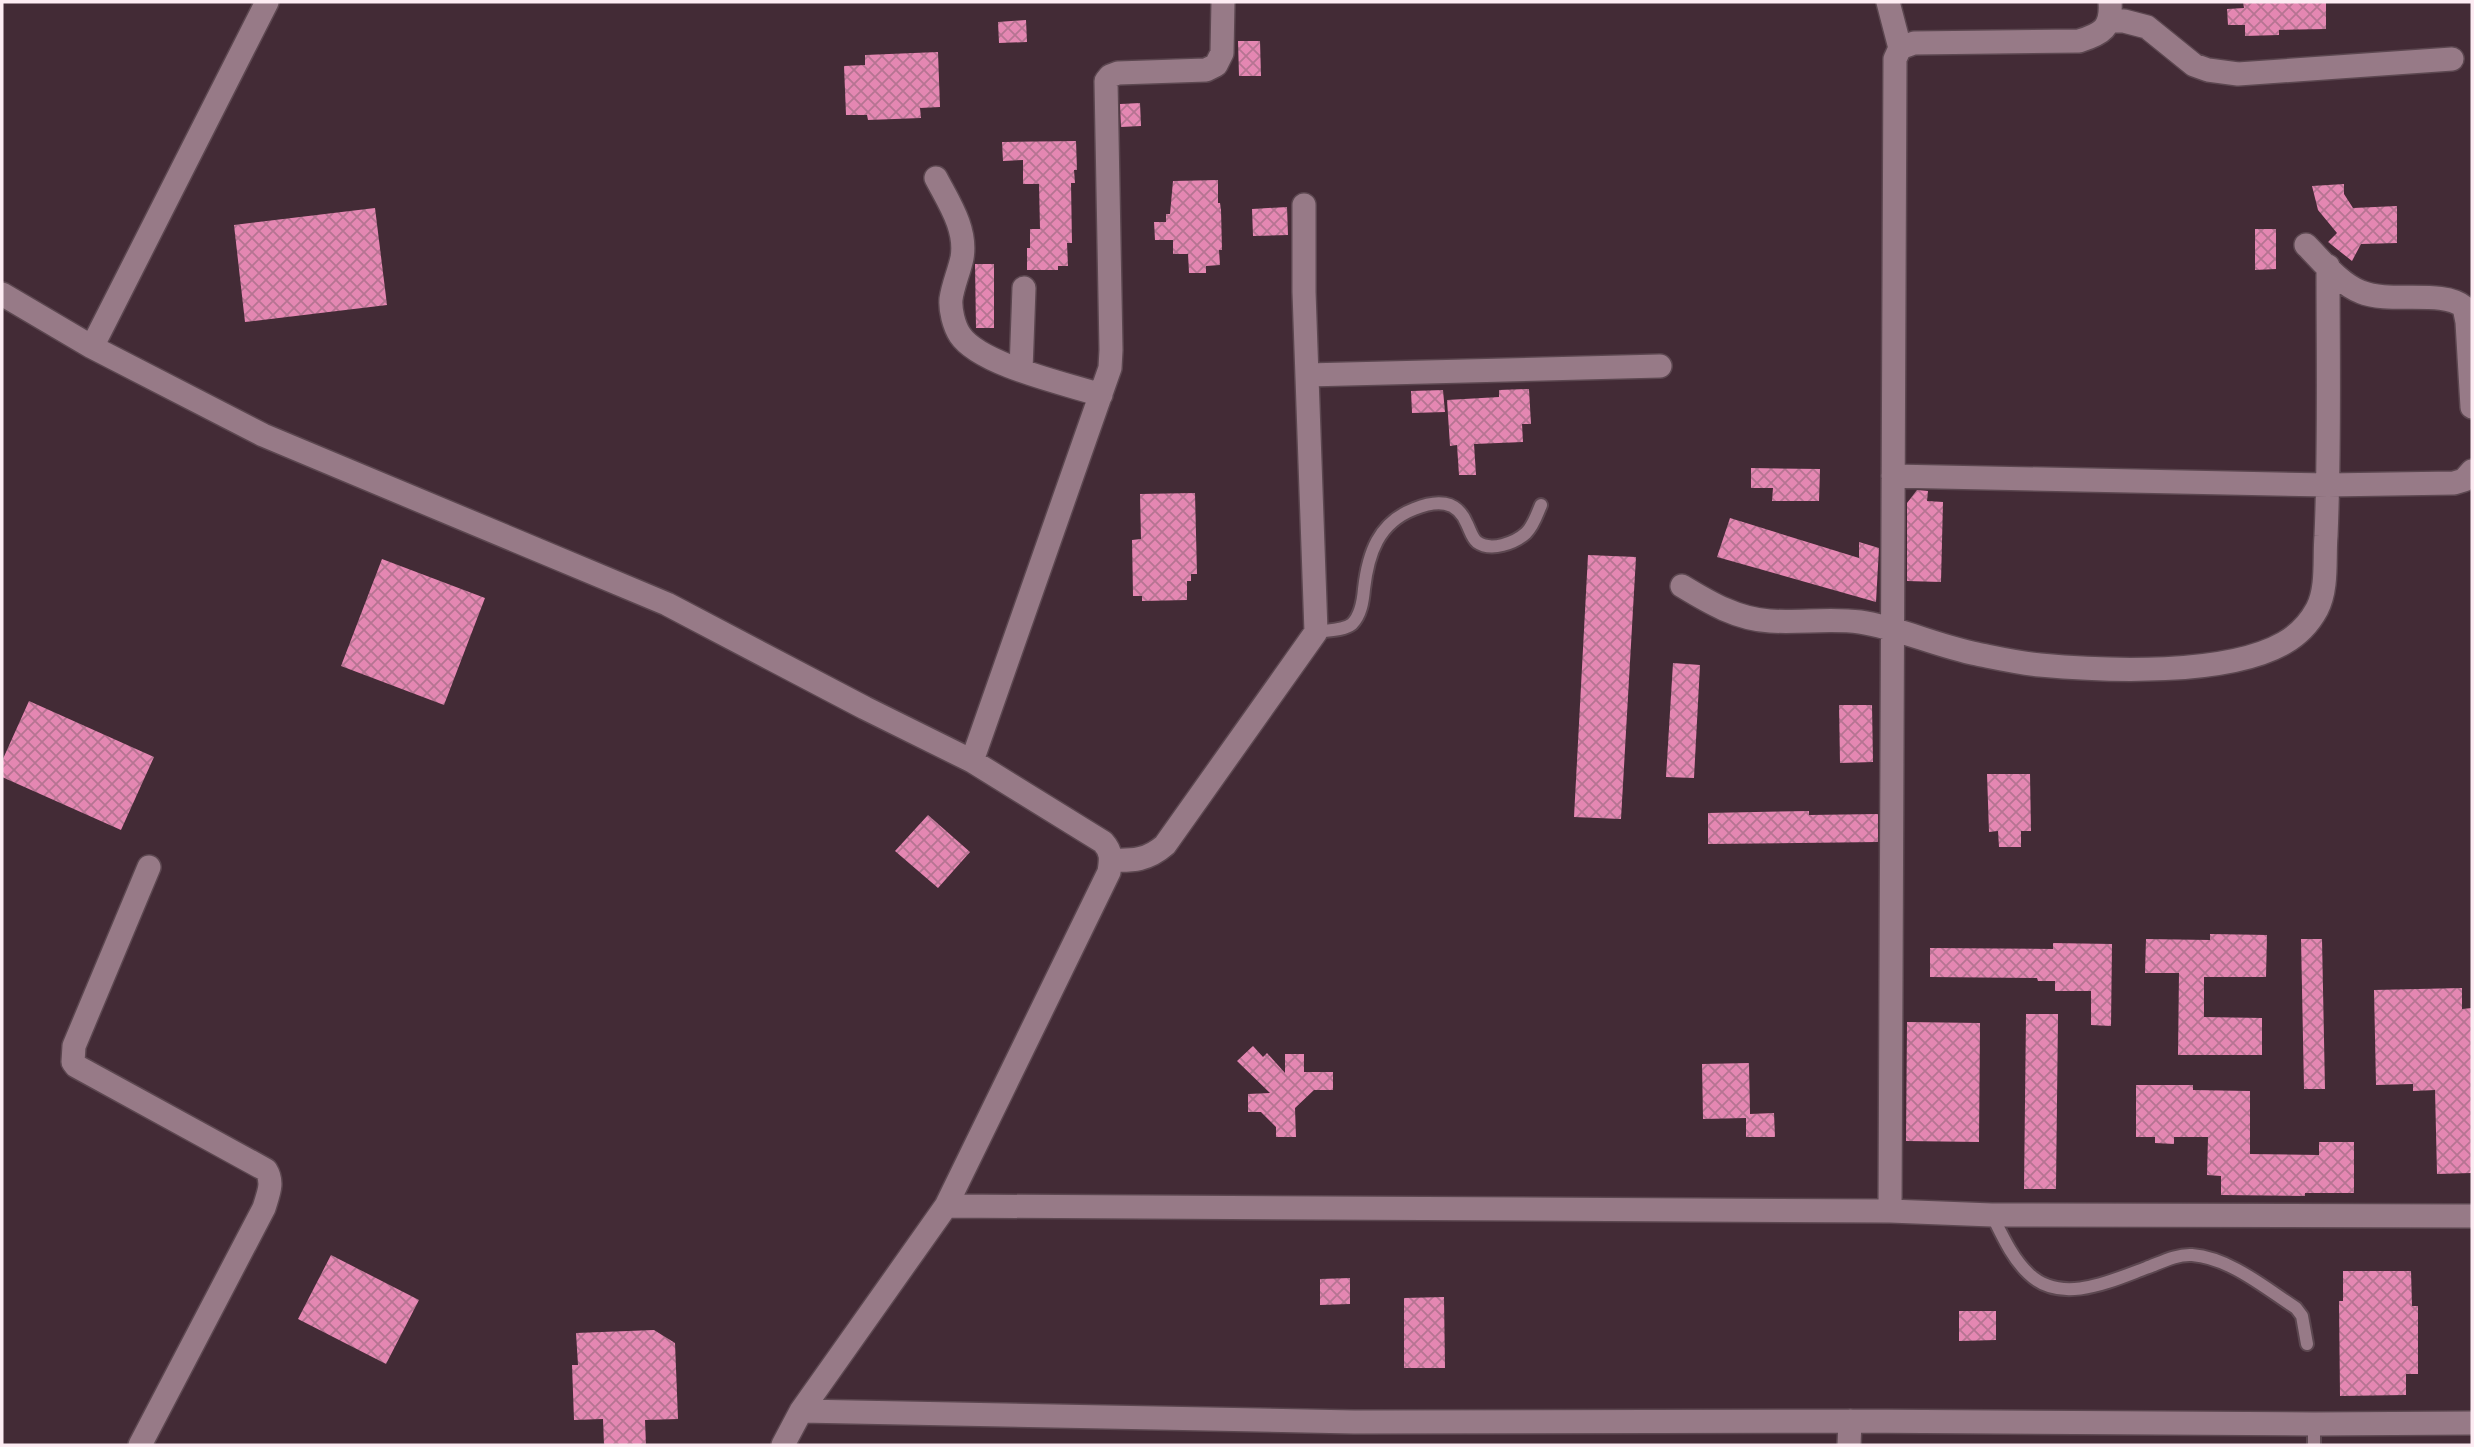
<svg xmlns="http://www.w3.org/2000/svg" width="2474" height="1447" viewBox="0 0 2474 1447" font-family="'Sofia Sans Condensed',sans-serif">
<defs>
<pattern id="building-cross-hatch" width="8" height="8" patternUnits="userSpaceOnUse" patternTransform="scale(1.75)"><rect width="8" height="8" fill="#e487b2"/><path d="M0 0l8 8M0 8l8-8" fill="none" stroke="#b67492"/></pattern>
</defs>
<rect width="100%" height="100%" fill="#432b36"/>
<path fill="url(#building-cross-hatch)" d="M2243,2H2326V29L2279,30V35L2245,36V25H2228L2227,9L2244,8Z
M1026,20L1027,42L999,43L998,22Z
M1238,41H1260L1261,76H1239Z
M938,52L940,107L920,108L921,118L868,120L867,115H846L844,66L865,65V55Z
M1140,103L1141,126L1121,127L1120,104Z
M1076,141L1077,170H1074L1075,183H1071L1072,243H1067L1068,266H1058V270H1027V248H1030V229H1040L1039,184H1023V160L1003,161L1002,142Z
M1218,180V203H1220L1221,210L1222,250H1219L1220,265L1206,266V273H1189L1188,254H1173V240H1155L1154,222H1166V214H1170L1173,181Z
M2344,184V194L2353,208L2397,206V243L2361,244L2352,261L2328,242L2337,233L2318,210L2312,186Z
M1287,207L1288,235L1253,236L1252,209Z
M375,208L387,305L245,322L234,225Z
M2255,229H2276V269L2255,270Z
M975,264H994V328H976Z
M1529,389L1531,424H1522L1523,442L1474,444L1476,475H1459L1457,445L1450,446L1447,400L1499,397V390Z
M1443,390L1445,412L1412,413L1411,391Z
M1751,468L1820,469L1819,501H1772L1773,488H1751Z
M1917,490L1928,491L1927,501L1943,502L1941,582L1907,581V503Z
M1195,493L1197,574H1191V581H1187V600L1142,601V596H1133L1132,540L1141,539L1140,494Z
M1730,518L1859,558V542L1879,548L1876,602L1717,557Z
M1588,555L1636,557L1621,819L1574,817Z
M382,559L485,598L444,705L341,666Z
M1673,663L1700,665L1694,778L1666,777Z
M29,701L154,757L121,830L2,777V761Z
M1839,705H1872L1873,762L1840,763Z
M1987,774H2030L2031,831H2021V847H1999L1998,831L1989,832Z
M1809,811V815L1878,814V842L1708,844V813Z
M928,815L970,852L938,888L895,851Z
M2210,934L2267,935L2266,977H2204V1017L2262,1018V1055H2178L2179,973H2145L2146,939L2210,940Z
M2301,939H2322L2325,1089H2304Z
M2053,943L2112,944L2111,1026L2091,1025V991H2055V981H2038L2037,978L1930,977V948L2053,949Z
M2462,988V1009L2472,1008V1173L2437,1174L2435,1090L2413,1091V1084L2376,1085L2374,990Z
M2026,1014H2058L2056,1189H2024Z
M1907,1022L1980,1023L1979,1142L1906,1141Z
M1253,1046L1263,1057L1267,1053L1285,1073V1054H1304V1072H1333V1090H1314L1295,1108L1296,1137H1276V1127L1261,1112H1248V1094L1270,1093L1237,1061Z
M1749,1063L1750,1114L1774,1113L1775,1137H1746V1118L1703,1119L1702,1064Z
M2136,1085H2193V1090L2250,1091V1154L2319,1155V1142H2354V1193H2305V1196L2221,1195V1176L2207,1175L2208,1137H2174V1144L2155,1143V1137H2136Z
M331,1255L419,1300L386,1364L298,1319Z
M2343,1271H2411L2412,1306H2418V1374H2406V1395L2340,1396L2339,1301H2343Z
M1350,1278V1304L1320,1305V1279Z
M1444,1297L1445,1368H1404V1298Z
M1959,1311H1996V1340L1959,1341Z
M654,1330L675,1343L678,1419L645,1420L646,1445H604L603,1419L574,1420L572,1365H578L576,1333Z"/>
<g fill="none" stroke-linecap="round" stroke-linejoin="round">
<g stroke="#5c4750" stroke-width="16">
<path id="service" d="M1316,632C1327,630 1343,631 1352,624C1361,615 1363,601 1364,589C1368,554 1378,523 1414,509C1436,500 1457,499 1467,524C1470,530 1472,538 1477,542C1491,552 1515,543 1526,533C1534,525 1537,514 1541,505
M1992,1215C2002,1235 2012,1258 2029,1274C2061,1305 2111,1281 2146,1268C2160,1263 2176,1254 2192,1255C2230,1258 2265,1288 2296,1308L2302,1316L2307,1344
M2314,1445V1424"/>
</g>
<g stroke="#5c4750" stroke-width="26">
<path id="minor" d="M1888,2L1900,48
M2109,21H2124L2147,27L2194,65L2208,70L2238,74L2452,59
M936,178C949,203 967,229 962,258C959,272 953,285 951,299C950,310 954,326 960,335C980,365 1067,384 1101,395
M2306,245C2322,261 2340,284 2361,292C2390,304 2443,289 2464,307L2467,322L2472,407
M2,294L92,347L263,435L667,604L865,708L972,761L1103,842C1112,852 1111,859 1109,872L946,1206L801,1411L783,1445
M92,347L267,2
M1021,370L1024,288
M1307,375L1660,366
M1893,476L2328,485L2454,483L2464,480L2472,471
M1682,586C1710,603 1737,619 1770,621C1800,623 1830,618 1860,622C1900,628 1937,646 1977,654C1997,658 2019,663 2040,665C2106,671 2226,676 2284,643C2298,635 2310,622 2317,609C2328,588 2324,558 2326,536C2330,446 2328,356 2328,266
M972,761L1110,368L1111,350L1106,81L1110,76L1118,73L1206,70L1216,65L1222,53L1223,2
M1111,860C1133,861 1148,860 1165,845L1316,632L1304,292V205
M946,1206L1890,1211L1992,1215L2472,1216
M1890,1211L1895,59L1900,48L1914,43L2079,41C2102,34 2112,28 2110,2
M801,1411L1354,1422L1850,1421L2314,1424L2472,1423
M140,1445L264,1208C268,1194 274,1183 266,1170L76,1066L73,1062L74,1046L149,867
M1849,1445L1850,1421"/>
</g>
<use href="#service" stroke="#977a87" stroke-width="12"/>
<use href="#minor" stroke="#977a87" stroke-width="23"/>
</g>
<rect width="2474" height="1447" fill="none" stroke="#fdecf3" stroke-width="7"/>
</svg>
